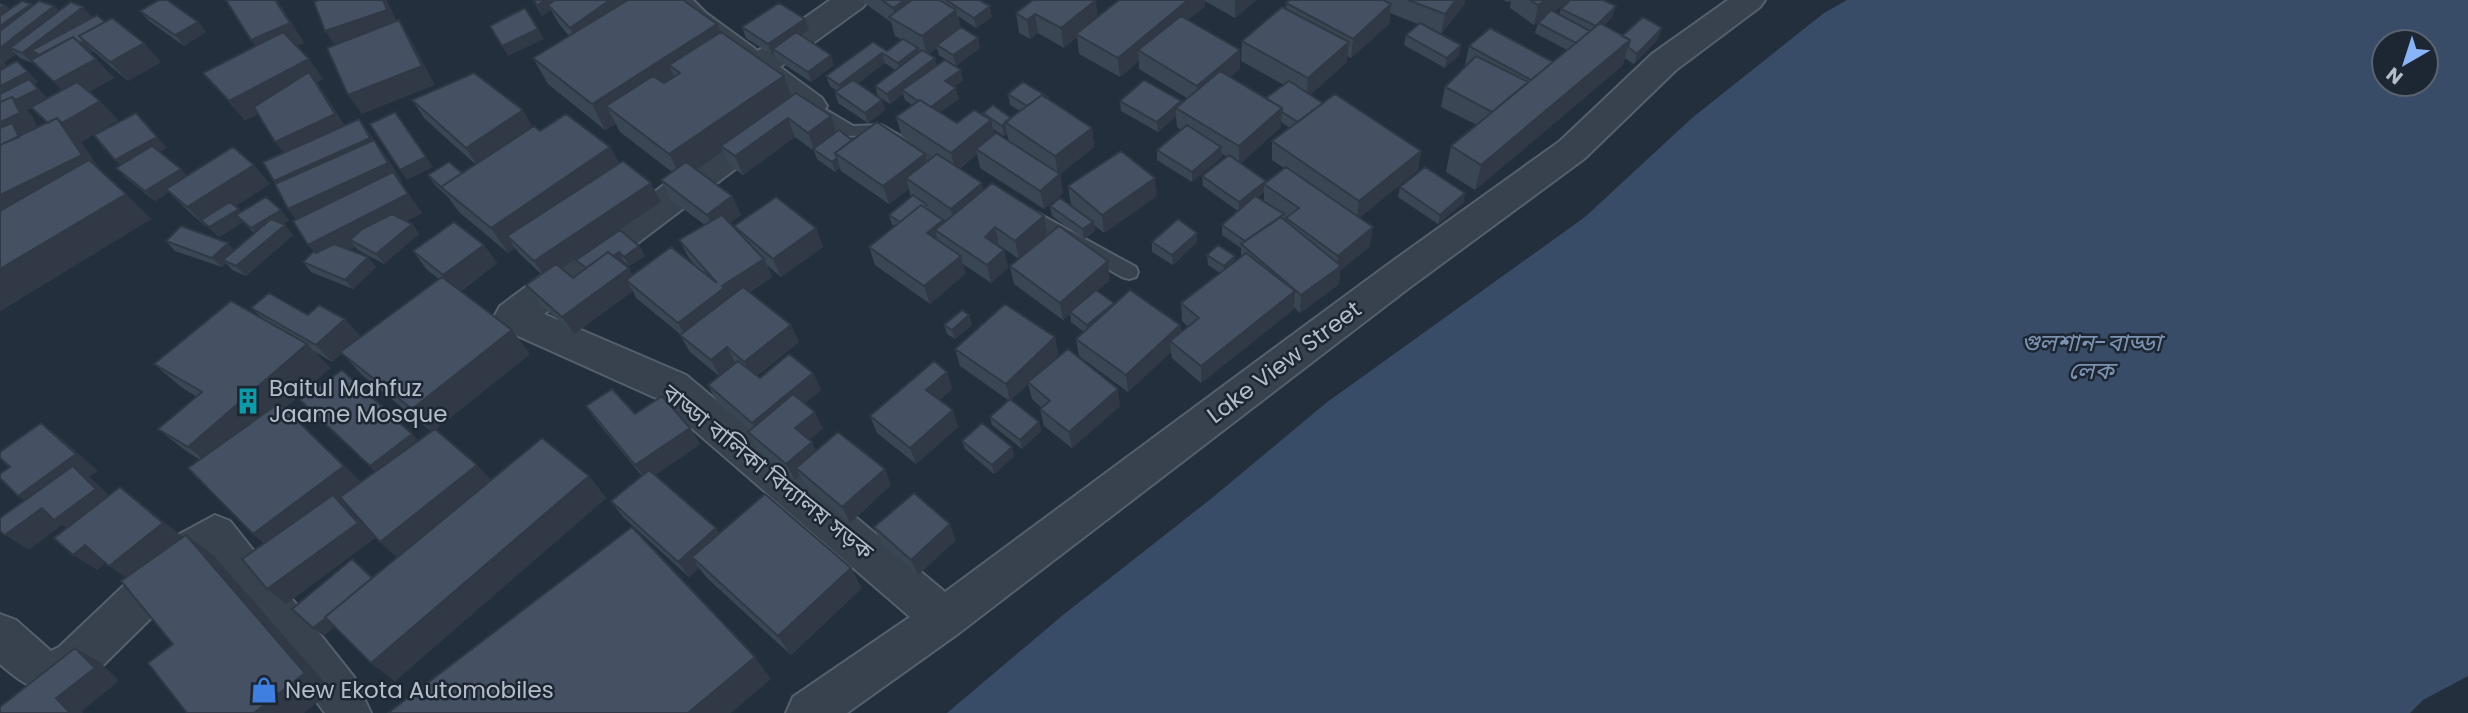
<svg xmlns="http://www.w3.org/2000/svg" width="2468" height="713" viewBox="0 0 2468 713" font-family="Poppins,'Noto Sans Bengali',sans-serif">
<rect width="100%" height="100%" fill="#242f3e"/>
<path fill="#394c67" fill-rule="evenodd" d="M1847,0H2468V676L2423,700L2410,713H947L1063,615L1212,498L1326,403L1585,217L1692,118L1824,13ZM2384,42H2426V84H2384Z"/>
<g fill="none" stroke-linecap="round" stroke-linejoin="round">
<g stroke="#565f6c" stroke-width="4">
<path id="lane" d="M811,101L853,126L881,125L957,168L960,173L957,178H945L873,135L844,136L805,111L803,107Z
M1023,205L1136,267L1138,272L1136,277L1129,279L1122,277L1017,217L1014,212L1017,207Z"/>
</g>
<g stroke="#565f6c" stroke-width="4">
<path id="street" d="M658,0H693L706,13L758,51L830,0H868L863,7L780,67L822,98L827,106L822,114L792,126L544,314L686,375L945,592L1383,268L1560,141L1652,54L1728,0H1765L1760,7L1676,70L1584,159L1409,288L959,633L847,713H786L793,697L910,617L658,399L500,328L494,317L500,306L768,108L783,103L684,29Z
M215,515L230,521L354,677L371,713H325L210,560L91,677L53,695C29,687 19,681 0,664V614L16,620L51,651L59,647L176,536Z"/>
</g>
<use href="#lane" fill="#38414e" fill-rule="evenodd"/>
<use href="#street" fill="#38414e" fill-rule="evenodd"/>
</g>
<path fill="#3b4654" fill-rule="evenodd" d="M226,0H277L304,43L296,46L309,59L323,79L317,82L344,125L359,119L388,159L402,182L401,183L422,213L406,221L412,224L419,234L384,264L358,250L355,247L349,250L368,257L376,267L353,289L311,272L303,262L314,251L308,245L297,220L288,209L276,184L284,152L258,114L245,120L203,73L256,46Z
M533,0H624L625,2L720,32L784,76L791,96L831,116L836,132L852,140L927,162L933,157L902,136L896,117L912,105L905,100L903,94L890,104L878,96L875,86L895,70L885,63L858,83L882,100L885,110L868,123L838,103L835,92L837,91L830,86L826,76L887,51L902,40L895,36L891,22L860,0H941L940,1L942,2L941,0H979L992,17L976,28L958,16L960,28L978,38L980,48L956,66L939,55L937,48L929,54L936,66L963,80L954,87L959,99L940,112L957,123L983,115V113L1011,118L1020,111L1010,105L1008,94L1048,97V99L1092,128L1094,147L1060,174L1063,193L1044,209L980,168L977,154L959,169L983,190L1044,216L1047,234L1022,257L1110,280L1097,291L1114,305L1180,325L1181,332L1188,327L1182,321L1181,303L1220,273L1208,265L1207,255L1235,262L1241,257V248L1222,235V225L1238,211L1203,186L1202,176L1227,157L1222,154V157L1192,182L1157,160V150L1181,130L1177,127L1176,116L1158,132L1121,111L1120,101H1181L1182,103L1187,98L1139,69V61L1120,77L1079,54L1077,37L1064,48L1038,33L1030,39L1019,33L1016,13L1098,17L1119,0H1256L1235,18L1205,1V6L1188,20L1240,50V69L1230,77L1266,98L1284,85L1241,61L1242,41L1286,9V3L1290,0H1465L1464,5L1441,34L1461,45L1459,55L1445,68L1404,45L1406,35L1418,24L1390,13L1389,24L1351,58L1347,56V62L1310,95L1323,103L1421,151L1418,170L1359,218L1370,246L1340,271L1339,284L1300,313L1294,307V309L1201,383L1172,358L1171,352L1128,392L1079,356L1076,339L1084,332L1071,322L1070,314L1063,320L1014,284L1010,266L1019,259L999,245V246L1004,250L1008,268L991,283L963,264L965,274L930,304L875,265L869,247L895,226L892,225L889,215L911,197L909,189L889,204L841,171L840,168L835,172L817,159L814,151L795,137L743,175L729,165L723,151L696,170L732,196L741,215L730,223L736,230L734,226L816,228L823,247L781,277L767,265L772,277L750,292L791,325L799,342L757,376L760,378L813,373L821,390L804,403L823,428L809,440L816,451L891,485L850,523L805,484L800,476L795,480L757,449L748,432L750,430L717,402L708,385L719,376L690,352L680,335V334L636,298L633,291L574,334L539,303L526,285L542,275L520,254L515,248L508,253L459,212L448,197L435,185L428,175L462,173L475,164L425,119L412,100L533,127L540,131L610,147L619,163L661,202L562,269L573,278L583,270L576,260L639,246L645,256L629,266L624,262L622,263L629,268L632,275L695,265L689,258L679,240L705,225L670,199L661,180L672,172L620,132L616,124L605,130L548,84L533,58L569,36L559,24L551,10L542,16ZM1281,122L1290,128L1272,141V160L1284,168L1266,183L1241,163L1281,127ZM993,129L1004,136L1007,134L1009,141L994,134ZM1264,192V202L1257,198ZM928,209L946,221L943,223V220L929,211Z
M1502,0H1603L1616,6L1612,17L1604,26L1622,36L1662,28L1658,39L1634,64L1625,58L1622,66L1475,190L1446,172L1451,146L1477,125L1441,107L1445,87L1466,66L1465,65L1469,46L1553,62L1567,50L1535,33L1538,23L1540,21L1534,25L1510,8L1511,0L1509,2ZM1565,4L1561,9L1559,15L1553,12Z
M0,3L10,9L33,6H54L59,11L92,17L89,19L105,22L144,43L161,62L128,81L93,51L90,53L114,78L89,92L118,120L81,142L100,170L151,219L0,311ZM16,54L20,58L32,63L34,62L62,90L47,98L34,84L38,82L17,61L7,66L3,63ZM31,108L47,123L37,128L32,116L26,110Z
M140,11L198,22L206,32L184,46L149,21Z
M742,27L809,30L801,35L834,65L811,82L776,59L774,53L772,55L746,38Z
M167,148L159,152L181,169L187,176L270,184L235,206L241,212L289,220L283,224L293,235L246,276L232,270L226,263L222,267L175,251L166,241L234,250L254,233L243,222L219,237L206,225L205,226L184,207L169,192L155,201L126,178L116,168Z
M1068,186L1157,196L1104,233L1094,225L1095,231L1084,239L1052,216L1050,206L1076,209L1071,205Z
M1400,187L1465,193L1463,203L1438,224L1398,197Z
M1197,233V242L1173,265L1152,252V242Z
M484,245L497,263L461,291L530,354L436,429L491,480L589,476L606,498L395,681L371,663L334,626L324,636L372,577L397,557L380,542L346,504L345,505L375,538L286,604L267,589L265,544L253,534L200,460L186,451L158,429L197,397L181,387L154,364L262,318L251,308L345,319L361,337L439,279L427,270L413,251ZM314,351L332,362L342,353L362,375L431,431L419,441L300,400L376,472L361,482L285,408L330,368Z
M969,315L972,325L955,339L947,334L944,325Z
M1055,337L1058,355L1041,372L1120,406L1072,448L1044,426L1040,409L1042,408L1032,399L1028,384L1011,400L1039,422L1041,431L1022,449L992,425L990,417L1008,400L960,366L955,349Z
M947,372L952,389L939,400L958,427L916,464L877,433L870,416Z
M586,406L635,414L690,428L700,444L655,475L719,534L862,588L791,655L707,578L699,568L689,577L623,517L611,501L642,476L598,423Z
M962,441L1014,456L994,474L965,449Z
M874,527L956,540L918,575L881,543Z"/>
<path fill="#303945" d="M275,0H277L304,43L266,59L251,40Z
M383,0H387L400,29L339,51L325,31Z
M546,0H570L548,5L551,10L542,16L537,5Z
M610,0H624L630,12L580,47L570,28Z
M905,0H941L903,24L896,21L893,8Z
M1096,0L1098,19L1076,34L1077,37L1064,48L1061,28Z
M1188,0H1205V6L1146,55L1138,50L1139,61L1120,77L1118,58Z
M1235,0H1256L1235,18Z
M1456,0H1465L1464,5L1441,34L1445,14Z
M1546,0H1572L1534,25L1538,5Z
M5,4L14,14L0,25V7Z
M31,4L40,14L0,43V26Z
M1391,4L1389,24L1351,58L1353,39Z
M54,6L64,17L10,48L16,54L4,63L0,59V48Z
M990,6L992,17L976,28L974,18Z
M1616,6L1612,17L1593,37L1596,26Z
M83,7L92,17L41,57L32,50L40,57L32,63L22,53Z
M956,10L960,30L937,45V48L927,55L922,36Z
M1035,14L1038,33L1030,39L1027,20Z
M805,19L809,30L777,51L773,49L774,53L772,55L768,44Z
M399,20L411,40L435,85L362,114L348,95Z
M198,22L206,32L184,46L175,35Z
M717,24L727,50L680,73L669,65L677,83L606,106L616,124L605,130L592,104Z
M1662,28L1658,39L1634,64L1637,54Z
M538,29L544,39L508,56L502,46Z
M978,38L980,48L956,66L953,55Z
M1630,40L1622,66L1475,190L1481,165Z
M84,41L93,51L56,72L47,61Z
M1349,42L1347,62L1307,98L1308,78Z
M144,43L161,62L128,81L110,62Z
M1461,45L1459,55L1445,68L1447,58Z
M918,48L921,59L900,73L898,63Z
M1240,50V69L1198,105L1197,86Z
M882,53L885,63L843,95L839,85Z
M831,55L834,65L811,82L808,72Z
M935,58L937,68L902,90L903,94L890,104L887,94Z
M96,59L114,78L73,101L54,82Z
M309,59L323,79L317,82L349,133L291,161L275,142L316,83L245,120L229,101Z
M0,60L8,68L0,73Z
M961,70L963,80L948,91L945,81Z
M28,72L38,82L34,84L48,99L26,110L32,116L40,132L27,137L32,142L40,159L0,176V108L14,101L12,97L16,100L38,89L34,85L0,102V86Z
M784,76L794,102L721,146L723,151L682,180L669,154Z
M956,88L959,99L931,119L929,109Z
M882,100L885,110L868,123L865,113Z
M100,101L118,120L81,142L108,181L0,234V195L57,118Z
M1181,101L1182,111L1176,108V116L1158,132L1157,122Z
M1282,108L1281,127L1239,165V146Z
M523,110L534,129L478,167L466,148Z
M395,112L433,167L407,180L400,170Z
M136,113L167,148L125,170L115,160Z
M831,116L837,135L814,150L808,133Z
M788,118L795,137L743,175L735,156Z
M359,119L373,138L384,157L290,200L274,181Z
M991,120L995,139L976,149L977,154L955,171L951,153Z
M1005,123L1007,134L1004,136L1002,126Z
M1092,128L1094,147L1058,175L1055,156Z
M374,140L388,159L402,182L401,183L422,213L359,245L350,240L355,247L324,263L308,245L304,227L288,209Z
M610,147L624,173L507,236L515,248L508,253L491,228Z
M1221,147L1222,157L1192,182V172Z
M1421,151L1418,170L1357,220L1359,201Z
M925,154L930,173L906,178L909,189L889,204L883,186Z
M837,158L840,168L835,172L832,162Z
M254,165L270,184L205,226L187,207Z
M181,169L190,179L155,201L145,191Z
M1060,174L1063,193L1044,209L1040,191Z
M1155,178L1157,196L1104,233L1102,215Z
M1266,181V185L1264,184V192L1239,212V202Z
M651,183L661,202L546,279L534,261Z
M982,183L986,202L955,227L951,209Z
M1465,193L1463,203L1438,224L1440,215Z
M126,194L151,219L0,311V269Z
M732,196L741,215L716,233L707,215Z
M239,209L247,219L236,215L243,222L219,237L209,227Z
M281,210L289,220L260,238L251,228Z
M1044,216L1047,234L1019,259L1015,241Z
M943,220L947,238L935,230L939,245L927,233Z
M1093,222L1095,231L1084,239L1083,229Z
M412,224L419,234L384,264L376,254Z
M285,225L293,235L246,276L236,266Z
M995,227L999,245L989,255L985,237Z
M1373,227L1370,246L1340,271L1339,284L1300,313L1301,295L1337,269L1338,256Z
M816,228L823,247L781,277L773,259Z
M1197,233V242L1173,265L1172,255Z
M228,243L237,253L223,260L226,263L222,267L212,258Z
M484,245L497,263L457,293L443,275Z
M639,246L645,256L629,266L624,257Z
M1004,250L1008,268L991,283L987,265Z
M619,252L624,262L596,282L590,272Z
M961,256L965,274L930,304L924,286Z
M1235,256V266L1224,276V266Z
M368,257L376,267L353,289L345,280Z
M764,259L772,277L732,303L688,341L678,323L722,286Z
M1108,261L1110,280L1071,313L1070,312V314L1063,320L1060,303Z
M629,268L639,287L626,280L633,291L574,334L562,317Z
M1295,291L1294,309L1201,383V366Z
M1114,303L1115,312L1088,335L1087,325Z
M969,315L972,325L955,339L952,330Z
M345,319L361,337L332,362L316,345Z
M791,325L799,342L753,379L744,362Z
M1180,325L1181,343L1170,341L1171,352L1128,392L1126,375Z
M512,330L530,354L432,432L412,409Z
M1055,337L1058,355L1010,401L1006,384Z
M307,344L330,368L285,408L367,488L345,505L375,538L286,604L267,589L279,555L253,534L215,469L188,447Z
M727,347L736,364L720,377L711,360Z
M947,372L952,389L932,407L926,390Z
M813,373L821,390L761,439L752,423Z
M1118,389L1120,406L1072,448L1069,432Z
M953,410L958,427L916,464L910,448Z
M815,412L823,428L804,445L795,428Z
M1039,422L1041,431L1022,449L1020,440Z
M41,423L63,440L98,471L89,477L95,482L118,504L77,535L62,525L29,550L5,535L39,510L18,496Z
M690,428L700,444L647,481L635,465Z
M412,434L428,450L386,482L370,466Z
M812,442L820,459L796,468L800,476L795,480L786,464Z
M1012,447L1014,456L994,474L992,465Z
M477,465L492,481L397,557L380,542Z
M885,469L891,485L850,523L842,507Z
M589,476L606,498L395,681L371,663Z
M120,487L141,503L184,538L131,581L109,566Z
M950,524L956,540L918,575L911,560Z
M716,528L726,544L692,557L699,568L689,577L678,562Z
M186,535L214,556L332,691L304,713H254Z
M85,545L108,561L97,570L73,555Z
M362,567L382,586L324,636L313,628Z
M851,568L862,588L791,655L778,636Z
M75,648L100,662L119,681L82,711L83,713H70L56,698Z
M755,657L771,679L731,713H688Z"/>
<path fill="#455162" stroke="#303945" stroke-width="2" d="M159,0H167L198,22L175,35L140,11Z
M226,0H275L290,23L251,40Z
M319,0H383L387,10L325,31L314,2Z
M534,0H546L537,5Z
M555,0H610L570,28L548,5Z
M628,0H683L717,24L592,104L533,58Z
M882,0H905L893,8Z
M912,0H939L956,10L922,36L889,17Z
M946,0H979L990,6L974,18Z
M1033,0H1096L1061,28L1035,14L1027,20L1016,13Z
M1119,0H1188L1118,58L1076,34Z
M1290,0H1383L1391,4L1353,39L1286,3Z
M1408,0H1456L1445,14Z
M1530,0H1546L1538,5Z
M1570,0H1603L1616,6L1596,26L1561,9Z
M22,1L31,4L0,26V16Z
M39,1L54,6L0,48V31Z
M71,2L83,7L22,53L10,48Z
M779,3L805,19L768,44L742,27Z
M1282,7L1349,42L1308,78L1242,41Z
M525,8L538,29L502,46L490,26Z
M1551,10L1590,31L1576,43L1538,23Z
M97,15L105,22L79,36L84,41L80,43L73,37L39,55L32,50Z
M1181,16L1240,50L1197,86L1138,50Z
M1643,17L1662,28L1637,54L1628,47L1630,40L1622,36Z
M112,18L144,43L110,62L79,36Z
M399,20L422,66L348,95L327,48Z
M1420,23L1461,45L1447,58L1406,35Z
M1600,23L1630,40L1481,165L1451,146Z
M961,27L978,38L953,55L937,45Z
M1490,28L1553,62L1531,80L1469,46Z
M283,32L309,59L229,101L203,73Z
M721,32L784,76L669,154L606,106L653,76L664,83L680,73L669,65Z
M796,32L831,55L808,72L773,49Z
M73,37L96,59L54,82L31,60Z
M903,39L918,48L898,63L882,53L839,85L826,76L873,42L887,51Z
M922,50L935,58L887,94L875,86Z
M1476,56L1528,82L1492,112L1445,87Z
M945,60L961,70L945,81L956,88L931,107L920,100L918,101L902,90Z
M17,61L28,72L0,86V70Z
M1220,71L1282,108L1239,146L1176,108Z
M309,72L335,114L275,142L254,107Z
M474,73L523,110L466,148L412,100Z
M29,79L38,89L16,100L12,97L0,102V94Z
M853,80L882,100L865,113L835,92Z
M1144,80L1181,101L1157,122L1120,101Z
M1289,81L1323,103L1298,122L1282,112V108L1266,98Z
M77,82L100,101L62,123L57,118L48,123L31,107Z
M1023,82L1048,97L1046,98L1042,95L1027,106L1008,94Z
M796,93L831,116L808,133L788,118L735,156L721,146Z
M1335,94L1421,151L1359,201L1272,141Z
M1042,95L1092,128L1055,156L1005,122Z
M12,97L20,113L0,122V102Z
M920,100L957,123L974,110L991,120L951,153L896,117Z
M993,105L1011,118L1002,126L983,113Z
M395,112L426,157L400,170L370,124Z
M136,113L157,137L115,160L94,135Z
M566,114L610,147L491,228L441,187L534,126L540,131Z
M57,118L82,155L0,195V145Z
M359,119L370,138L274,181L263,162Z
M877,122L925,154L883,186L835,153Z
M12,123L19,137L0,145V128Z
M1187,125L1221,147L1192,172L1157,150Z
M839,130L852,140L835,153L837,158L832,162L813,149Z
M996,133L1060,174L1040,191L976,149Z
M374,140L388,163L288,209L275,184Z
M152,146L181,169L145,191L116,168Z
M233,147L254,165L187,207L166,189Z
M1121,151L1155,178L1102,215L1068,186Z
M937,154L982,183L951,209L906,178Z
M1229,155L1266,181L1239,202L1202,176Z
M89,160L126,194L0,269V211Z
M623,161L651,183L534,261L507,236Z
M449,162L462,173L441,187L428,175Z
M686,162L732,196L707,215L661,180Z
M1286,167L1373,227L1338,256L1286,218L1299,208L1264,184Z
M1425,167L1465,193L1440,215L1400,187Z
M393,172L408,194L308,245L293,221Z
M992,183L1044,216L1015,241L995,227L985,237L1004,250L987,265L935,230Z
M913,195L927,205L924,207L921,205L900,222L889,215Z
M1255,196L1284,214L1245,241L1222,225Z
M266,197L281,210L251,228L236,215Z
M776,197L816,228L773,259L734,226Z
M1060,198L1093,222L1083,229L1050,206Z
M230,202L239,209L209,227L201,220Z
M921,205L943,220L927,233L961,256L924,286L869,247Z
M392,214L412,224L376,254L350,240L362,229Z
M722,215L764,259L722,286L724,288L678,323L626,280L671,247L717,283L679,240Z
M1281,217L1341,266L1301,295L1241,244Z
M271,219L285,225L236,266L223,260Z
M1178,219L1197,233L1172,255L1152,242Z
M454,222L484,245L443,275L413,251Z
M181,226L228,243L212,258L166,241Z
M1059,226L1108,261L1060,303L1010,266Z
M620,230L639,246L624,257L619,252L613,256L608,252L586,268L576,260Z
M334,244L368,257L345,280L303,262L314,251L316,253Z
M1218,245L1235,256L1224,266L1207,255Z
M608,252L629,268L562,317L526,285L556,264L573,278Z
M1246,253L1295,291L1201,366L1170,341L1199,318L1181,303Z
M442,277L512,330L412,409L340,352Z
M743,287L791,325L744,362L727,347L711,360L680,335Z
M1096,290L1114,303L1087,325L1070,312Z
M1130,290L1180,325L1126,375L1076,339Z
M269,293L308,315L319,305L345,319L316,345L251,308Z
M231,301L307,344L188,447L158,429L202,392L154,364Z
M1005,304L1055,337L1006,384L955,349Z
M962,310L969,315L952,330L944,325Z
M1068,349L1118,389L1069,432L1040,409L1050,401L1028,382Z
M789,354L813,373L752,423L708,385L738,361L760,378Z
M934,361L947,372L926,390L953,410L910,448L870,416Z
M342,370L412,434L370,466L300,400Z
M612,389L635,414L662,396L690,428L635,465L586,406Z
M793,394L815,412L795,428L812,442L786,464L748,432Z
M1010,399L1039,422L1020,440L990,417Z
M279,403L344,466L253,534L188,468Z
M41,423L76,454L18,496L0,478V474L10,467L0,458V452Z
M982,423L1012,447L992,465L962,441Z
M435,429L477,465L380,542L340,497Z
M838,432L885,469L842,507L796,468Z
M542,438L589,476L371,663L325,617Z
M73,466L96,489L54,520L42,508L5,535L0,531V518Z
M649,470L716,528L678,562L611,501Z
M120,487L163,523L109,566L85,545L73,555L54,538Z
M914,493L950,524L911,560L874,527Z
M765,494L851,568L778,636L692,557Z
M333,495L358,523L267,589L242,559Z
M632,527L755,657L688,713H388Z
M186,535L305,673L254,713H187L148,663L173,644L121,581Z
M352,559L372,578L325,617L326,618L313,628L292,609Z
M75,648L95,668L56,698L70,713H0V707Z"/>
<defs>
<g id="building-bare" transform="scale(2.1)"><path d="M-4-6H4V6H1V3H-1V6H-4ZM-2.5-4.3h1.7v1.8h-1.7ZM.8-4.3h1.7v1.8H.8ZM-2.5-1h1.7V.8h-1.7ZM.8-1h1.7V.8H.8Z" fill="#0f9aa8" stroke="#1d2633" stroke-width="2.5" paint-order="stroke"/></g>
<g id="shop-bare" transform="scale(2.1)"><path d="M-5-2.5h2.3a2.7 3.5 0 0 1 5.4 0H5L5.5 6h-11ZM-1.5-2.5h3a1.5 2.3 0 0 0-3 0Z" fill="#3f7fe0" stroke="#1d2633" stroke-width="2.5" paint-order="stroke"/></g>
</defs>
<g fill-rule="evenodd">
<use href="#building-bare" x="248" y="401"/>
<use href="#shop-bare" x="264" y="690"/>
</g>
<g text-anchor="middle" stroke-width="5" stroke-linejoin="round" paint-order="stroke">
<g font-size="23" fill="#b4bcc9" stroke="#1d2633">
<text transform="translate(1284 362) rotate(-37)" y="8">Lake View Street</text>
<text transform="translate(768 472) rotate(39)" y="8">বাড্ডা বালিকা বিদ্যালয় সড়ক</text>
</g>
<g font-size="23" fill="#b4bcc9" stroke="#1d2633" text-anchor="start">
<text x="269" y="396">Baitul Mahfuz<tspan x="269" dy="26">Jaame Mosque</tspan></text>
<text x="285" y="698">New Ekota Automobiles</text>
</g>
<g font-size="24" font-style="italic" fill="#7c92b1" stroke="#1d2633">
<text x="2091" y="351">গুলশান-বাড্ডা<tspan x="2091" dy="28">লেক</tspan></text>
</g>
</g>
<g transform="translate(2405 63) rotate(219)"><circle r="33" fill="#1d2633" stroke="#59626f" stroke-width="2"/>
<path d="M0-5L12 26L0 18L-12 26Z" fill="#8ab4f8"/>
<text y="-10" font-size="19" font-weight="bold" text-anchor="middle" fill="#b4bcc9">N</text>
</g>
</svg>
